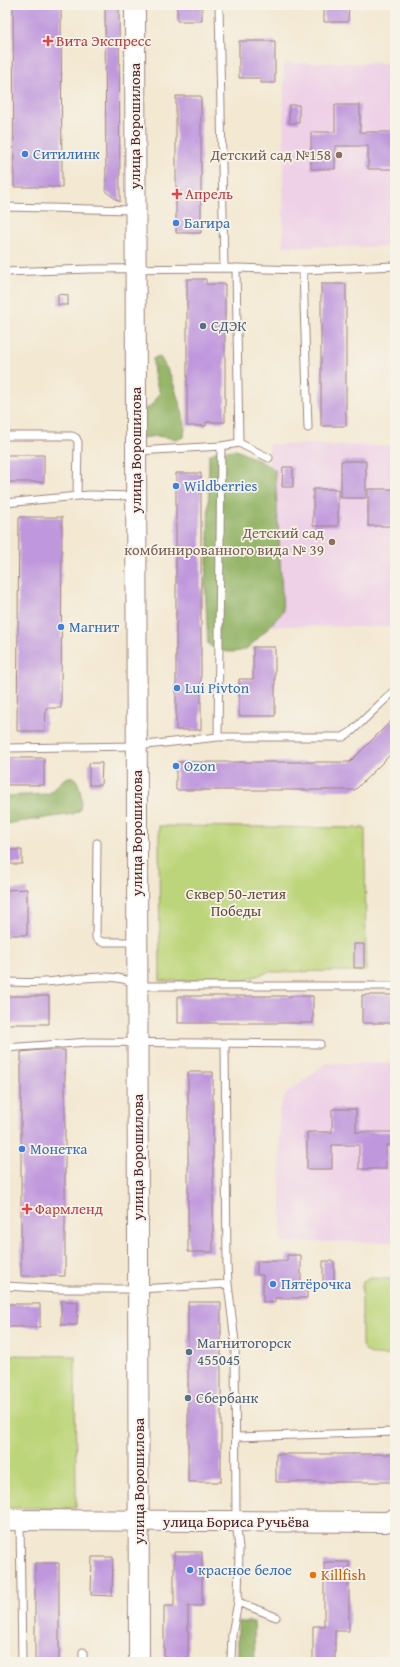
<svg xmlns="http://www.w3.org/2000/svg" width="400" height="1667" viewBox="0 0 400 1667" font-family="'Gentium Book Plus',serif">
<rect width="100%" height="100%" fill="#f7f3e8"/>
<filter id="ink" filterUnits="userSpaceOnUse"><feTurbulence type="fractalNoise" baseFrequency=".025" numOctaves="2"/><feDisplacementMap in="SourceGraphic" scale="8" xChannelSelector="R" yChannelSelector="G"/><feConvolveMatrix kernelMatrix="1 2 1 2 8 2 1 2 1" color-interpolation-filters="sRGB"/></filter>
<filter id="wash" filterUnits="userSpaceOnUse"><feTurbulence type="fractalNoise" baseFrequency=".012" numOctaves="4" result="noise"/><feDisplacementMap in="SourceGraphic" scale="16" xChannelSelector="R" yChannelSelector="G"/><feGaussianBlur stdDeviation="0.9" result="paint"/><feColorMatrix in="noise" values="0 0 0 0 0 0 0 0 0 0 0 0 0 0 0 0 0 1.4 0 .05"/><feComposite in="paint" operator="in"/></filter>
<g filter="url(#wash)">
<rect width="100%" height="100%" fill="#f3e8d2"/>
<path fill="#eed0e7" d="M284,63H395V247L283,246Z
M269,444L395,446V627L267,626Z
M326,1063H395V1242H282L279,1111L285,1095Z"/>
<path fill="#bdd57a" stroke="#847a52" d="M159,826L365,828L366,971L268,972L243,981H160Z
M369,1278L395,1279V1353C384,1357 366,1357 362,1345V1285L363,1281Z
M5,1355L75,1356L76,1508H5Z"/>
<path fill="#96b66a" stroke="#706a4a" d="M156,357H160L171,376L183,415L185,426L184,437L178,439L157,436L139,438V412C150,409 154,402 160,393C155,381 153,372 153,359Z
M236,450L262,462L275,470L283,612C272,623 259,639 247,648C237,655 217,652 208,644L205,583L208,548L209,455L217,451Z
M69,777H74C82,788 82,797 80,810L73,814L5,824V796L48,794L64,779Z
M238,1622H254L255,1662H238Z"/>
<g id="blocks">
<path fill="#bf97dd" d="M13,5H61L62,187H14Z
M105,5H119L120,202L106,192Z
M177,5H202V21H177Z
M324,5H349L348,22H324Z
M239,41H275V83H261V78H239Z
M176,96H201V233H176Z
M289,105H299V123H289Z
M335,105H360V132H395V146H393V169H368V146H335V169H311V132H335Z
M187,279H206V284H225V422H206V426H187Z
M321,284H346V426H321Z
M58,294L68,295V305H58Z
M5,455H44V482H5Z
M341,461H366V498H341Z
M283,467H293V487H282Z
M176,473H201V730H176Z
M313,489H338V526H313Z
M368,489H395V503H393V526H368Z
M19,517H62L61,708H46L45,731H17Z
M253,647H275V716H239V679H253Z
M395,717V750L355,790H176V762H350Z
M5,758H44V785H5Z
M89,763H102L101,785H89Z
M5,850H22V864H5Z
M27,889V935H5V890Z
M354,944H364V968H354Z
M362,995H395V1023H362Z
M5,996H49V1024H5Z
M178,996H313V1023H178Z
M41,1050H65V1276H21V1052Z
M188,1072H213V1252H188Z
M332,1109H356V1132H395V1145H386V1169H359V1145H332V1169H307V1132H332Z
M287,1255H301V1284H307V1298H275V1302H263V1275H257V1261H287Z
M323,1261H334V1284H323Z
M61,1301L78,1302L77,1325H61Z
M188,1302H221V1482H188Z
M5,1304H40V1327H5Z
M276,1454H395V1482H276Z
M174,1552H202V1606H188V1662H164V1606H174Z
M92,1557H113L112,1596L91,1595Z
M324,1562H349V1631H335V1662H313V1626H324Z
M35,1563H59V1662H35Z"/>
</g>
</g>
<g filter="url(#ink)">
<use href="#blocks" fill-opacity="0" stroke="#9e847e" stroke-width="1"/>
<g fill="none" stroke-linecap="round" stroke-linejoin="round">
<g stroke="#9e847e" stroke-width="9">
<path id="lane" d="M219,5L224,268
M5,207L133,210
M236,268L239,443
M303,270L308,428
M5,272L90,269L236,268L303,270L395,266
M5,436H72L76,438L78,442L77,496
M221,446L239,443L269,458
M138,451L221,446L218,737
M5,503L89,495L134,496
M5,748L137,746L218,737H343L351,732L395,690
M97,843L96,938L102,942H135
M5,982C18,982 32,983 45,982C71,981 116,969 138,986H395
M225,1043L227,1265L228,1284L235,1342L236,1521L239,1548L238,1602L232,1634L231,1662
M5,1048L89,1042L320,1044
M5,1286L59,1289H139L228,1284
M236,1437L395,1432
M20,1522L22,1662
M238,1602L276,1617
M83,1652V1662"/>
</g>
<g stroke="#9e847e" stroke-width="22">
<path id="secondary" d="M135,5L139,1662
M5,1520L385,1522L395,1520"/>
</g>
<use href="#lane" stroke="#fff" stroke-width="7"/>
<use href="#secondary" stroke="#fff" stroke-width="20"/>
</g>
</g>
<g fill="#e0444e" stroke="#f7f3e8" stroke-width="1.5">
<path d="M46 35h4v4h4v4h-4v4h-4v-4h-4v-4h4z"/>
<path d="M175 188h4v4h4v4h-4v4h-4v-4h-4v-4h4z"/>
<path d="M25 1203h4v4h4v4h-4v4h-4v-4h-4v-4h4z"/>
</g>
<g fill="#3f7fe0" stroke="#f7f3e8" stroke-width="1.5">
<circle cx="25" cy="154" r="4"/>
<circle cx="176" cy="223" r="4"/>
<circle cx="176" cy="486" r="4"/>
<circle cx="61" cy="627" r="4"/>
<circle cx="177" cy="688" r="4"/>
<circle cx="176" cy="766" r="4"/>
<circle cx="22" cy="1149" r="4"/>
<circle cx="273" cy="1284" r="4"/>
<circle cx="190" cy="1570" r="4"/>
</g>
<g fill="#8d6e63" stroke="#f7f3e8" stroke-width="1.5">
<circle cx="339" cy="155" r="4"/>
<circle cx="332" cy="542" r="4"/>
</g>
<g fill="#5c6f8a" stroke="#f7f3e8" stroke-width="1.5">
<circle cx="203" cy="326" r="4"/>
<circle cx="189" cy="1352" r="4"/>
<circle cx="188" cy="1398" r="4"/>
</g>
<circle fill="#e8710a" stroke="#f7f3e8" stroke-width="1.5" cx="313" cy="1575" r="4"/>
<g text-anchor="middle" stroke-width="3.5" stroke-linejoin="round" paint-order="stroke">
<g font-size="15" fill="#be3a42" stroke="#f7f3e8" text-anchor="start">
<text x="56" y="46">Вита Экспресс</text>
<text x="185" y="199">Апрель</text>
<text x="35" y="1214">Фармленд</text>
</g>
<g font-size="15" fill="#4a1f2b" stroke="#f7f3e8">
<text transform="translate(135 126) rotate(-90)" y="5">улица Ворошилова</text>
<text transform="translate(136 450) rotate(-90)" y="5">улица Ворошилова</text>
<text transform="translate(137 833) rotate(-90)" y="5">улица Ворошилова</text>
<text transform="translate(138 1157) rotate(-90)" y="5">улица Ворошилова</text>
<text transform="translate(139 1481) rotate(-90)" y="5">улица Ворошилова</text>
<text x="236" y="1527">улица Бориса Ручьёва</text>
</g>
<g font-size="15" fill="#366cbe" stroke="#f7f3e8" text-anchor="start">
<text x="33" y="159">Ситилинк</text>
<text x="184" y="228">Багира</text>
<text x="184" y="491">Wildberries</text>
<text x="69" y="632">Магнит</text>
<text x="185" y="693">Lui Pivton</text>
<text x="184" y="771">Ozon</text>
<text x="30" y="1154">Монетка</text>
<text x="281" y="1289">Пятёрочка</text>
<text x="198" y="1575">красное белое</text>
</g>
<g font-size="15" fill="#785e54" stroke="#f7f3e8" text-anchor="end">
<text x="331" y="160">Детский сад №158</text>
<text x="324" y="538">Детский сад<tspan x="324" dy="17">комбинированного вида № 39</tspan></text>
</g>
<g font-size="15" fill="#4e5e75" stroke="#f7f3e8" text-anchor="start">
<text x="211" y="331">СДЭК</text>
<text x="197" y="1348">Магнитогорск<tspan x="197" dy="17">455045</tspan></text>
<text x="196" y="1403">Сбербанк</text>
</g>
<g font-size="15" fill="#674c3f" stroke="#f7f3e8">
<text x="236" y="899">Сквер 50-летия<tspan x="236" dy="17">Победы</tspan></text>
</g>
<g font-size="15" fill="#c56008" stroke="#f7f3e8" text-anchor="start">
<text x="321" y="1580">Killfish</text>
</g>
</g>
<rect width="400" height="1667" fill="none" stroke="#f7f3e8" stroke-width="20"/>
</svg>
